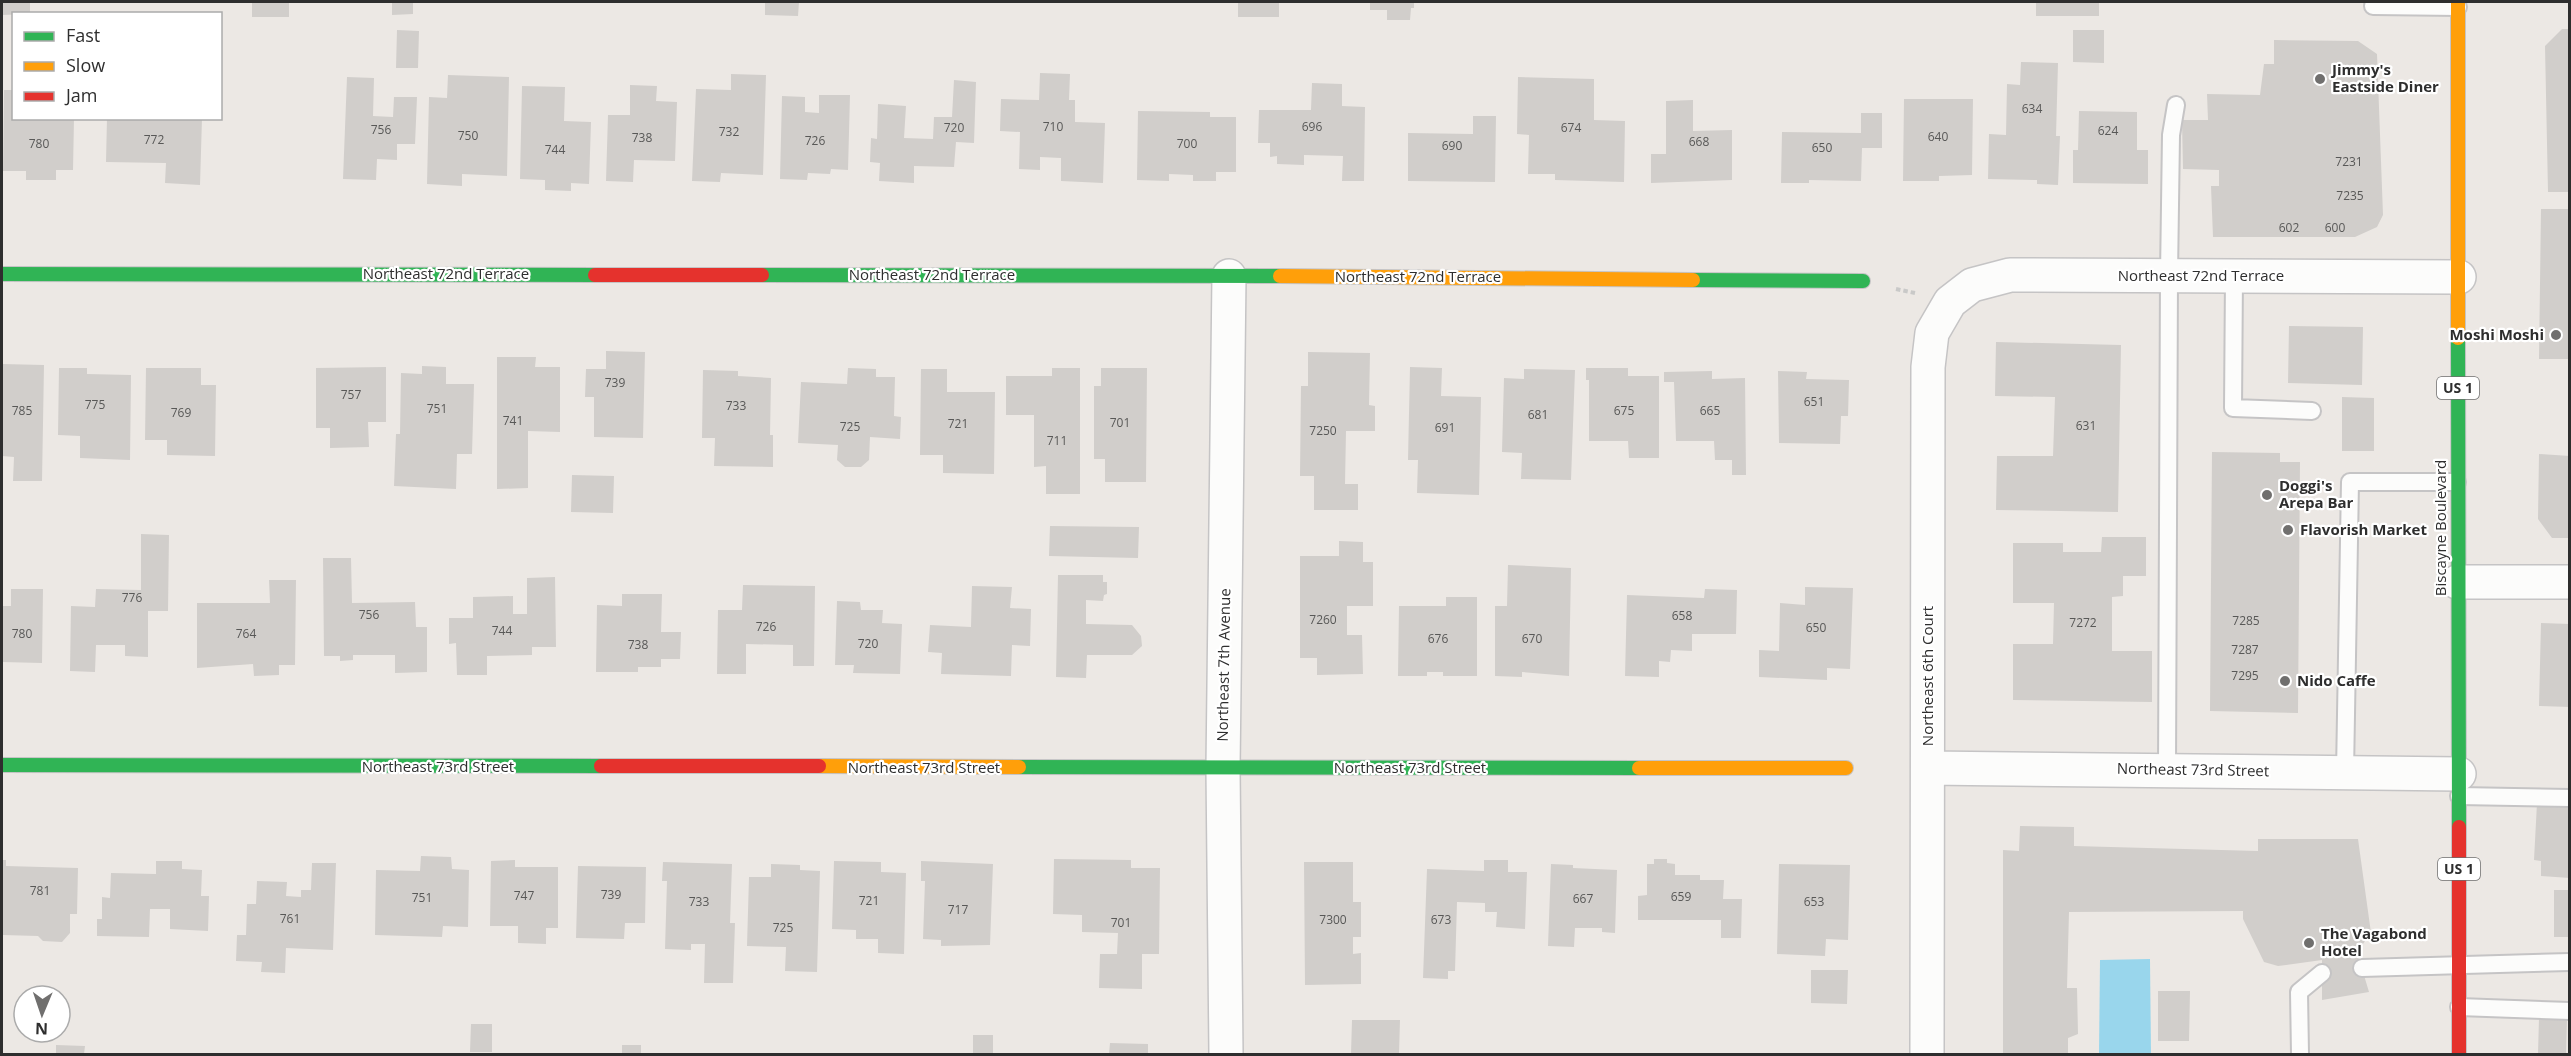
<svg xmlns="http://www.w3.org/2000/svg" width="2571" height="1056" viewBox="0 0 2571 1056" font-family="'Open Sans',sans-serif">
<rect width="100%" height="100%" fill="#ece8e4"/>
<path fill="#99d6ec" d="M2150,959L2151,1054H2099L2100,960Z"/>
<path fill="#d1cecb" d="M2,2H30V14L2,15Z
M252,2H289V17H252Z
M392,2H413V14L392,15Z
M765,2H799L798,16L765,15Z
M1238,2H1279V17H1238Z
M1370,2H1414V8H1411L1410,20H1387V10H1370Z
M2036,2H2099V16H2036Z
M2562,29H2570V192H2548L2545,46Z
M397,30L419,31L418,68H396Z
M2073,30H2104V63L2073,62Z
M2274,40L2358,41L2377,54L2383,215L2377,227L2355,237H2213L2211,186H2219V170L2183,169L2182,120H2208L2207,94L2260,95L2264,64H2274Z
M2021,62L2058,63L2056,136H2060L2058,185L2037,184V180L1988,179L1989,134L2006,135L2007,84L2020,85Z
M1040,73L1070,74L1069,100H1075V122L1105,123L1103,183L1061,181V158L1040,157V170L1019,169L1020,132L1000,131L1001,99L1039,100Z
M731,74L766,75L763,175L721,173L720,182L692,181L696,89L731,90Z
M448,75L509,77L507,176L462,174V186L427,184L429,97L447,98Z
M347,77L374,78L373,116L393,117L394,97H417L415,144H397V160L377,159L376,180L343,179Z
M1518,77L1594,79V120L1625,121L1624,182L1555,180V174H1528L1529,135L1517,134Z
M954,80L976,82L974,143L956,142L954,167L914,166V183L879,181L880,163L870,162L871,138L877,139L878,104L906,106L904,138L933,139L934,117H952Z
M1312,83L1342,84V106L1365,107L1364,181H1342L1343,156L1304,155V165L1277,164V156L1270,157V143H1258L1259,110H1311Z
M630,85L657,86L656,101L677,102L675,161L634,160L633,182L606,181L608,115H630Z
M522,86L565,87L564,121L591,122L589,184L571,183V191L545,190V180L520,179Z
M4,90H14V118H74L73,170H56V180H26V171H3Z
M819,95H850L848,170L831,169L830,174L808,173L807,180L780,179L782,96L805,97V112L819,113Z
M1904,99H1973L1972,175L1939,176V181H1903Z
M1693,100V131L1732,130V180L1651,183V154H1666V101Z
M1138,111L1210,112V117H1236V172H1216V181H1193V175L1169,174V181L1137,180Z
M2079,111L2137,112V150H2148V184L2073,183V150H2078Z
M1861,113H1882V148H1862L1861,181L1809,180V183H1781L1782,132L1861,133Z
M1473,116H1496L1495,182L1408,181V133L1473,134Z
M107,118H202L200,185L165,183L166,163L106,162Z
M2541,209H2570V359H2539Z
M2289,326L2363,327L2362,385L2288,383Z
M1996,342L2121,345L2118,512L1996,510L1997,456H2053L2055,397L1995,396Z
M606,351L645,352L643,438L594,437V397H585L586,369H606Z
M1308,352L1370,353L1369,405L1375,406V431H1346L1345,484H1358V510H1314V476H1300L1301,386H1308Z
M497,357H536L535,367H560V432L528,431V488L497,489Z
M2,364L44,365L42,481H13L14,457L2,456Z
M422,366L446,367V384H474L472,454H457L456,489L394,486L396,434H400L401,373L422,374Z
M386,367V422H368L369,447L330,448V428H316V368Z
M1410,367L1442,368L1441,396L1481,397L1479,495L1417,493L1418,460H1408Z
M59,368H87V374L131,375L130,460L80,458V436L58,435Z
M146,368H201V385H216L215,456L167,455V440H145Z
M848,368L876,369V377H895L894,416L901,417L900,439L870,437L869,460L861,467H845L837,460L838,445L798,443L801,382L847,384Z
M1052,368H1080V494H1046V466L1034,467V415H1006V376H1052Z
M1101,368H1147L1146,482H1105V459H1094V386H1101Z
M1586,368H1628V376H1659V458H1629L1628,441H1589V380H1586Z
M921,369H947V392H995L994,474L943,473V455H920Z
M1524,369L1575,370L1571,480L1521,479L1522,453L1502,452L1504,378L1524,379Z
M703,370L738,371V376L771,378L770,435H773V467L714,466L715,438H702Z
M1712,371V379L1745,378L1746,475H1732V460H1715L1714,441H1676L1674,382H1664V372Z
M1778,371L1807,372L1806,379L1849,380L1848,416H1841L1840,444L1779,443Z
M2342,397L2374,398V451H2342Z
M2212,452L2280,453V462H2300L2298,713L2210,711Z
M2539,454L2570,456V538H2552L2538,519Z
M572,475L614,476L613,513L571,512Z
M1050,526L1139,527L1138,558L1049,556Z
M141,534L169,535L168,611H148V657L125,656V645H96L95,672L70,671L71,606L95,607L96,589L141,590Z
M2102,537H2146V576H2123V596L2112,597V651H2152V702L2013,700V644H2053L2054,603H2013V543H2063V552H2101Z
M1339,541L1363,542V562H1373V606H1347V635H1362L1363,674L1317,675V658H1300V556H1339Z
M323,558H351L352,603L415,602L416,627H427V672L395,673V655H353V660L340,661V656H324Z
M1508,565L1571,568L1569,676L1522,672V677L1495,676V606H1507Z
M1058,575H1103V582H1107V594L1104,595L1103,601L1086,600V624L1132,625L1141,636L1142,646L1132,655H1087L1086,678L1056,677Z
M555,577L556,647H532V655L487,656V675H457L456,643L449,644V618H473V597L513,596V614H527V578Z
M269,580H296L295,665H279V675L254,676L253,664L197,668V603H270Z
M743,585L815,586L814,666H793V645L746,644V674H717L718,610H742Z
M972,586L1012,587L1010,608L1031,609L1030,646L1012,645L1011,676L941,674L942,653L928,652L930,625L971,627Z
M1805,587L1853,588L1850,669L1827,668V680L1759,677V650L1779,651L1780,603L1805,605Z
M11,589H43L42,663L2,662V606H11Z
M1705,589L1737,590L1736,634H1692V651L1671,650L1670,662L1659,661V677L1625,676L1627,595L1704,598Z
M622,594H662L661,632H681L680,659H661V667H638V672H596L597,605L622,606Z
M1446,597H1477V676H1443V672H1427V676H1398L1399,606H1446Z
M837,601L860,602L861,610H883L882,623L902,624L900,674L853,673L854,665H835Z
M2541,623L2570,624V707L2539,706Z
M2537,803L2570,804V878L2541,876V861L2534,860Z
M2020,826L2074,827V846L2258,851V839H2358L2371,933L2357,952L2369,992L2322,1000V960L2278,966L2264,962L2243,919V911L2069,912L2067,988H2077L2078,1034L2068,1038V1054H2003V850L2019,851Z
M421,856L451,857L452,869L469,870L468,927L443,926L442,937L375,935L376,870L420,871Z
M1054,859L1131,860V868H1160L1159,954H1142V989L1099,988L1100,954H1117L1118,933L1082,932V915L1053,914Z
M1654,859H1667V863L1675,864V875H1700V880H1724L1723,899H1742L1741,938H1721V920H1638V896L1647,895V864H1654Z
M2,860H6V866L78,868L77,914H70V933L62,942L43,941L38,936L3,935Z
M515,860V867H558V928H546V944L518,943V926H490L491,861Z
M1484,860H1508V872H1527L1525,929L1496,927L1497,912H1485V903L1457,902L1455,971H1448V979L1423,978L1427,869L1484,871Z
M156,861H182V869L202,870L201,896H209L208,931L170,929V909H150L149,937L97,936V919H102V897L110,898L111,873L156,874Z
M834,861L881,862V872L906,873L904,954L878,953V939H856V930L832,929Z
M921,861L993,864L990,945L941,946V940L923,939L925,881H921Z
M663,862L732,864L730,923H735L733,983H704L705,944H691V950L665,949L667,881H662Z
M1304,862H1353V902H1361V937H1353V954L1361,953V984L1305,985Z
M312,863H336L333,950L286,948L285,973L261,972L262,962L236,961L237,935H246L247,904H256L257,881L287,882L286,896L301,897V890H311Z
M771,864L800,865V870L820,871L817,972L785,971L786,947L747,946L749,877H771Z
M1551,864L1573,865V868L1617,870L1615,933L1602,932V928H1575L1574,947L1548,946Z
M1779,864L1850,865L1848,940L1826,939L1825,956L1777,954Z
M578,866L646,867L645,923H625L624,939L576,938Z
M2554,890H2570V937H2554Z
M1811,970H1848L1847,1004L1811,1003Z
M2158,991H2190L2189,1041H2158Z
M2539,1018L2567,1019L2566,1054H2538Z
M1352,1020H1400L1399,1054H1351Z
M471,1024H492V1052H470Z
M973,1035H993V1054H973Z
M1110,1043L1148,1044V1054H1109Z
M56,1045L85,1046L84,1054H56Z
M622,1045H641V1054H622Z"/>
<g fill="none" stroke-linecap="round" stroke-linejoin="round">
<g stroke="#c5c4c5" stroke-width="20">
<path id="lane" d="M2373,6L2458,7
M2234,276L2233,408L2312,411
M2167,770L2169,275L2171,135L2176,105
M2345,773L2350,482H2457
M2459,796L2570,798
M2362,968L2570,962
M2459,1007L2570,1011
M2300,1054L2299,992L2322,973"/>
</g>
<g stroke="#c5c4c5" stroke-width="36">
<path id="street" d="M2457,582H2570
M1928,768L2459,774
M1226,1054L1223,769L1229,276
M1927,1054L1928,367L1932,333L1950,302L1972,285L2010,275L2459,277"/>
</g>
<g stroke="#c5c4c5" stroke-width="16">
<path id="fast" d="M2,274L595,275
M762,275L1280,276
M1693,280L1863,281
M2458,338L2459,827
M2,765L601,766
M1019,767L1639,768"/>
</g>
<g stroke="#c5c4c5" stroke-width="16">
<path id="slow" d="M2458,2V338
M1280,276L1693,280
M819,766L1019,767
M1639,768H1846"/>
</g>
<g stroke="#c5c4c5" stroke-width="16">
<path id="jam" d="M595,275H762
M601,766H819
M2459,827V1054"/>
</g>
<path stroke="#c9c9c8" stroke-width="4" stroke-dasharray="4.5 3" stroke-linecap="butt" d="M1896,289L1915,293"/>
<use href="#lane" stroke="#fcfcfb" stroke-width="16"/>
<use href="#street" stroke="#fcfcfb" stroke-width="33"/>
<use href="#fast" stroke="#30b455" stroke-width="14"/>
<use href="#slow" stroke="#ff9f0a" stroke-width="14"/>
<use href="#jam" stroke="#e5322d" stroke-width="14"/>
</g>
<g fill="#706f6e" stroke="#fff" stroke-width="2">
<circle cx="2320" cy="79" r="6"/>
<circle cx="2556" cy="335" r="6"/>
<circle cx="2267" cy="495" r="6"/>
<circle cx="2288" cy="530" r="6"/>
<circle cx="2285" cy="681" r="6"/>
<circle cx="2309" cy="943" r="6"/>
</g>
<g text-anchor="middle" stroke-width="4.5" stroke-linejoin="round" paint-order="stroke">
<g font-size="12" fill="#585857">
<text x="2032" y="113">634</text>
<text x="1053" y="131">710</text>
<text x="1312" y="131">696</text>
<text x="954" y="132">720</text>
<text x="1571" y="132">674</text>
<text x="381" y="134">756</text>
<text x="2108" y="135">624</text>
<text x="729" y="136">732</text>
<text x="468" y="140">750</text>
<text x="1938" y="141">640</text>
<text x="642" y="142">738</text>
<text x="154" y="144">772</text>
<text x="815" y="145">726</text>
<text x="1699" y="146">668</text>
<text x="39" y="148">780</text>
<text x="1187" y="148">700</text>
<text x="1452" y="150">690</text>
<text x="1822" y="152">650</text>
<text x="555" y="154">744</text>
<text x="2349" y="166">7231</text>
<text x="2350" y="200">7235</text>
<text x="2289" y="232">602</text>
<text x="2335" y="232">600</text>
<text x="615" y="387">739</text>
<text x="351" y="399">757</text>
<text x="1814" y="406">651</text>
<text x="95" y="409">775</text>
<text x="736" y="410">733</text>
<text x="437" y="413">751</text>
<text x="22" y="415">785</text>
<text x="1624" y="415">675</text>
<text x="1710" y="415">665</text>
<text x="181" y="417">769</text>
<text x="1538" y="419">681</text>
<text x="513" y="425">741</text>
<text x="1120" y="427">701</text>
<text x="958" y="428">721</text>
<text x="2086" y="430">631</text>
<text x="850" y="431">725</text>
<text x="1445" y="432">691</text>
<text x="1323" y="435">7250</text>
<text x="1057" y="445">711</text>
<text x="132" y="602">776</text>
<text x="369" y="619">756</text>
<text x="1682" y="620">658</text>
<text x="1323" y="624">7260</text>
<text x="2246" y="625">7285</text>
<text x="2083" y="627">7272</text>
<text x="766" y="631">726</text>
<text x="1816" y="632">650</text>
<text x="502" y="635">744</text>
<text x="22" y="638">780</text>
<text x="246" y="638">764</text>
<text x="1438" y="643">676</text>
<text x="1532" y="643">670</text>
<text x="868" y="648">720</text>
<text x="638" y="649">738</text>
<text x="2245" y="654">7287</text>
<text x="2245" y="680">7295</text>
<text x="40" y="895">781</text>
<text x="611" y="899">739</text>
<text x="524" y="900">747</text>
<text x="1681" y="901">659</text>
<text x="422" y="902">751</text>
<text x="1583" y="903">667</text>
<text x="869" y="905">721</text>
<text x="699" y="906">733</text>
<text x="1814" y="906">653</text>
<text x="958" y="914">717</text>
<text x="290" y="923">761</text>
<text x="1333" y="924">7300</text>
<text x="1441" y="924">673</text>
<text x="1121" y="927">701</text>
<text x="783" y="932">725</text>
</g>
<g fill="#fff" stroke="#6d6d6d" stroke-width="1.5">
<rect x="2437" y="377" width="42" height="22" rx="4.5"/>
<rect x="2438" y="858" width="42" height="22" rx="4.5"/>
</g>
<g font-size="14" font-weight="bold" fill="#2e2e2e">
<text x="2458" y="393">US 1</text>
<text x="2459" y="874">US 1</text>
</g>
<g font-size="15" font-weight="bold" fill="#2e2e2e" stroke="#fff" text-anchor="start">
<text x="2332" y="75">Jimmy's<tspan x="2332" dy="17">Eastside Diner</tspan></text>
<text x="2544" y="340" text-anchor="end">Moshi Moshi</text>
<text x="2279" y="491">Doggi's<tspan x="2279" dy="17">Arepa Bar</tspan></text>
<text x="2300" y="535">Flavorish Market</text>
<text x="2297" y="686">Nido Caffe</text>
<text x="2321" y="939">The Vagabond<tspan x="2321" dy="17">Hotel</tspan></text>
</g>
<g font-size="15" fill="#2e2e2e" stroke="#fff">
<text x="446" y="279">Northeast 72nd Terrace</text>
<text x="932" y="280">Northeast 72nd Terrace</text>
<text x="2201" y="281">Northeast 72nd Terrace</text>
<text x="1418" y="282">Northeast 72nd Terrace</text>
<text transform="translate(2441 528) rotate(-90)" y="5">Biscayne Boulevard</text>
<text transform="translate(1224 665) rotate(-89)" y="5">Northeast 7th Avenue</text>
<text transform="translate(1928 676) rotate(-90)" y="5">Northeast 6th Court</text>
<text x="438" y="772">Northeast 73rd Street</text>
<text x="924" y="773">Northeast 73rd Street</text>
<text x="1410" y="773">Northeast 73rd Street</text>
<text transform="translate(2193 770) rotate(1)" y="5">Northeast 73rd Street</text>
</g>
</g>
<rect width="2571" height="1056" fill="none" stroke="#2e2e2e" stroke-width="6"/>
<rect x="12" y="12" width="210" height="108" fill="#ffffff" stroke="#ababab" stroke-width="1.5"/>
<rect x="24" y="32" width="30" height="9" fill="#30b455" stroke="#ababab" stroke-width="1.5"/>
<text x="66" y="42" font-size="18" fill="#2e2e2e">Fast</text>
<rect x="24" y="62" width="30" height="9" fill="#ff9f0a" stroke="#ababab" stroke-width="1.5"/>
<text x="66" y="72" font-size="18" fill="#2e2e2e">Slow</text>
<rect x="24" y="92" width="30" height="9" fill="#e5322d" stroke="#ababab" stroke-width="1.5"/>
<text x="66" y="102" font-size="18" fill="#2e2e2e">Jam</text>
<g transform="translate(42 1014) rotate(182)"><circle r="28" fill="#ffffff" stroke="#ababab" stroke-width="1.5"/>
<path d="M0-4.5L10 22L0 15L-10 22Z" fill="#706f6e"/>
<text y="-9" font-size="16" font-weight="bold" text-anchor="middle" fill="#2e2e2e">N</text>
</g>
</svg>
